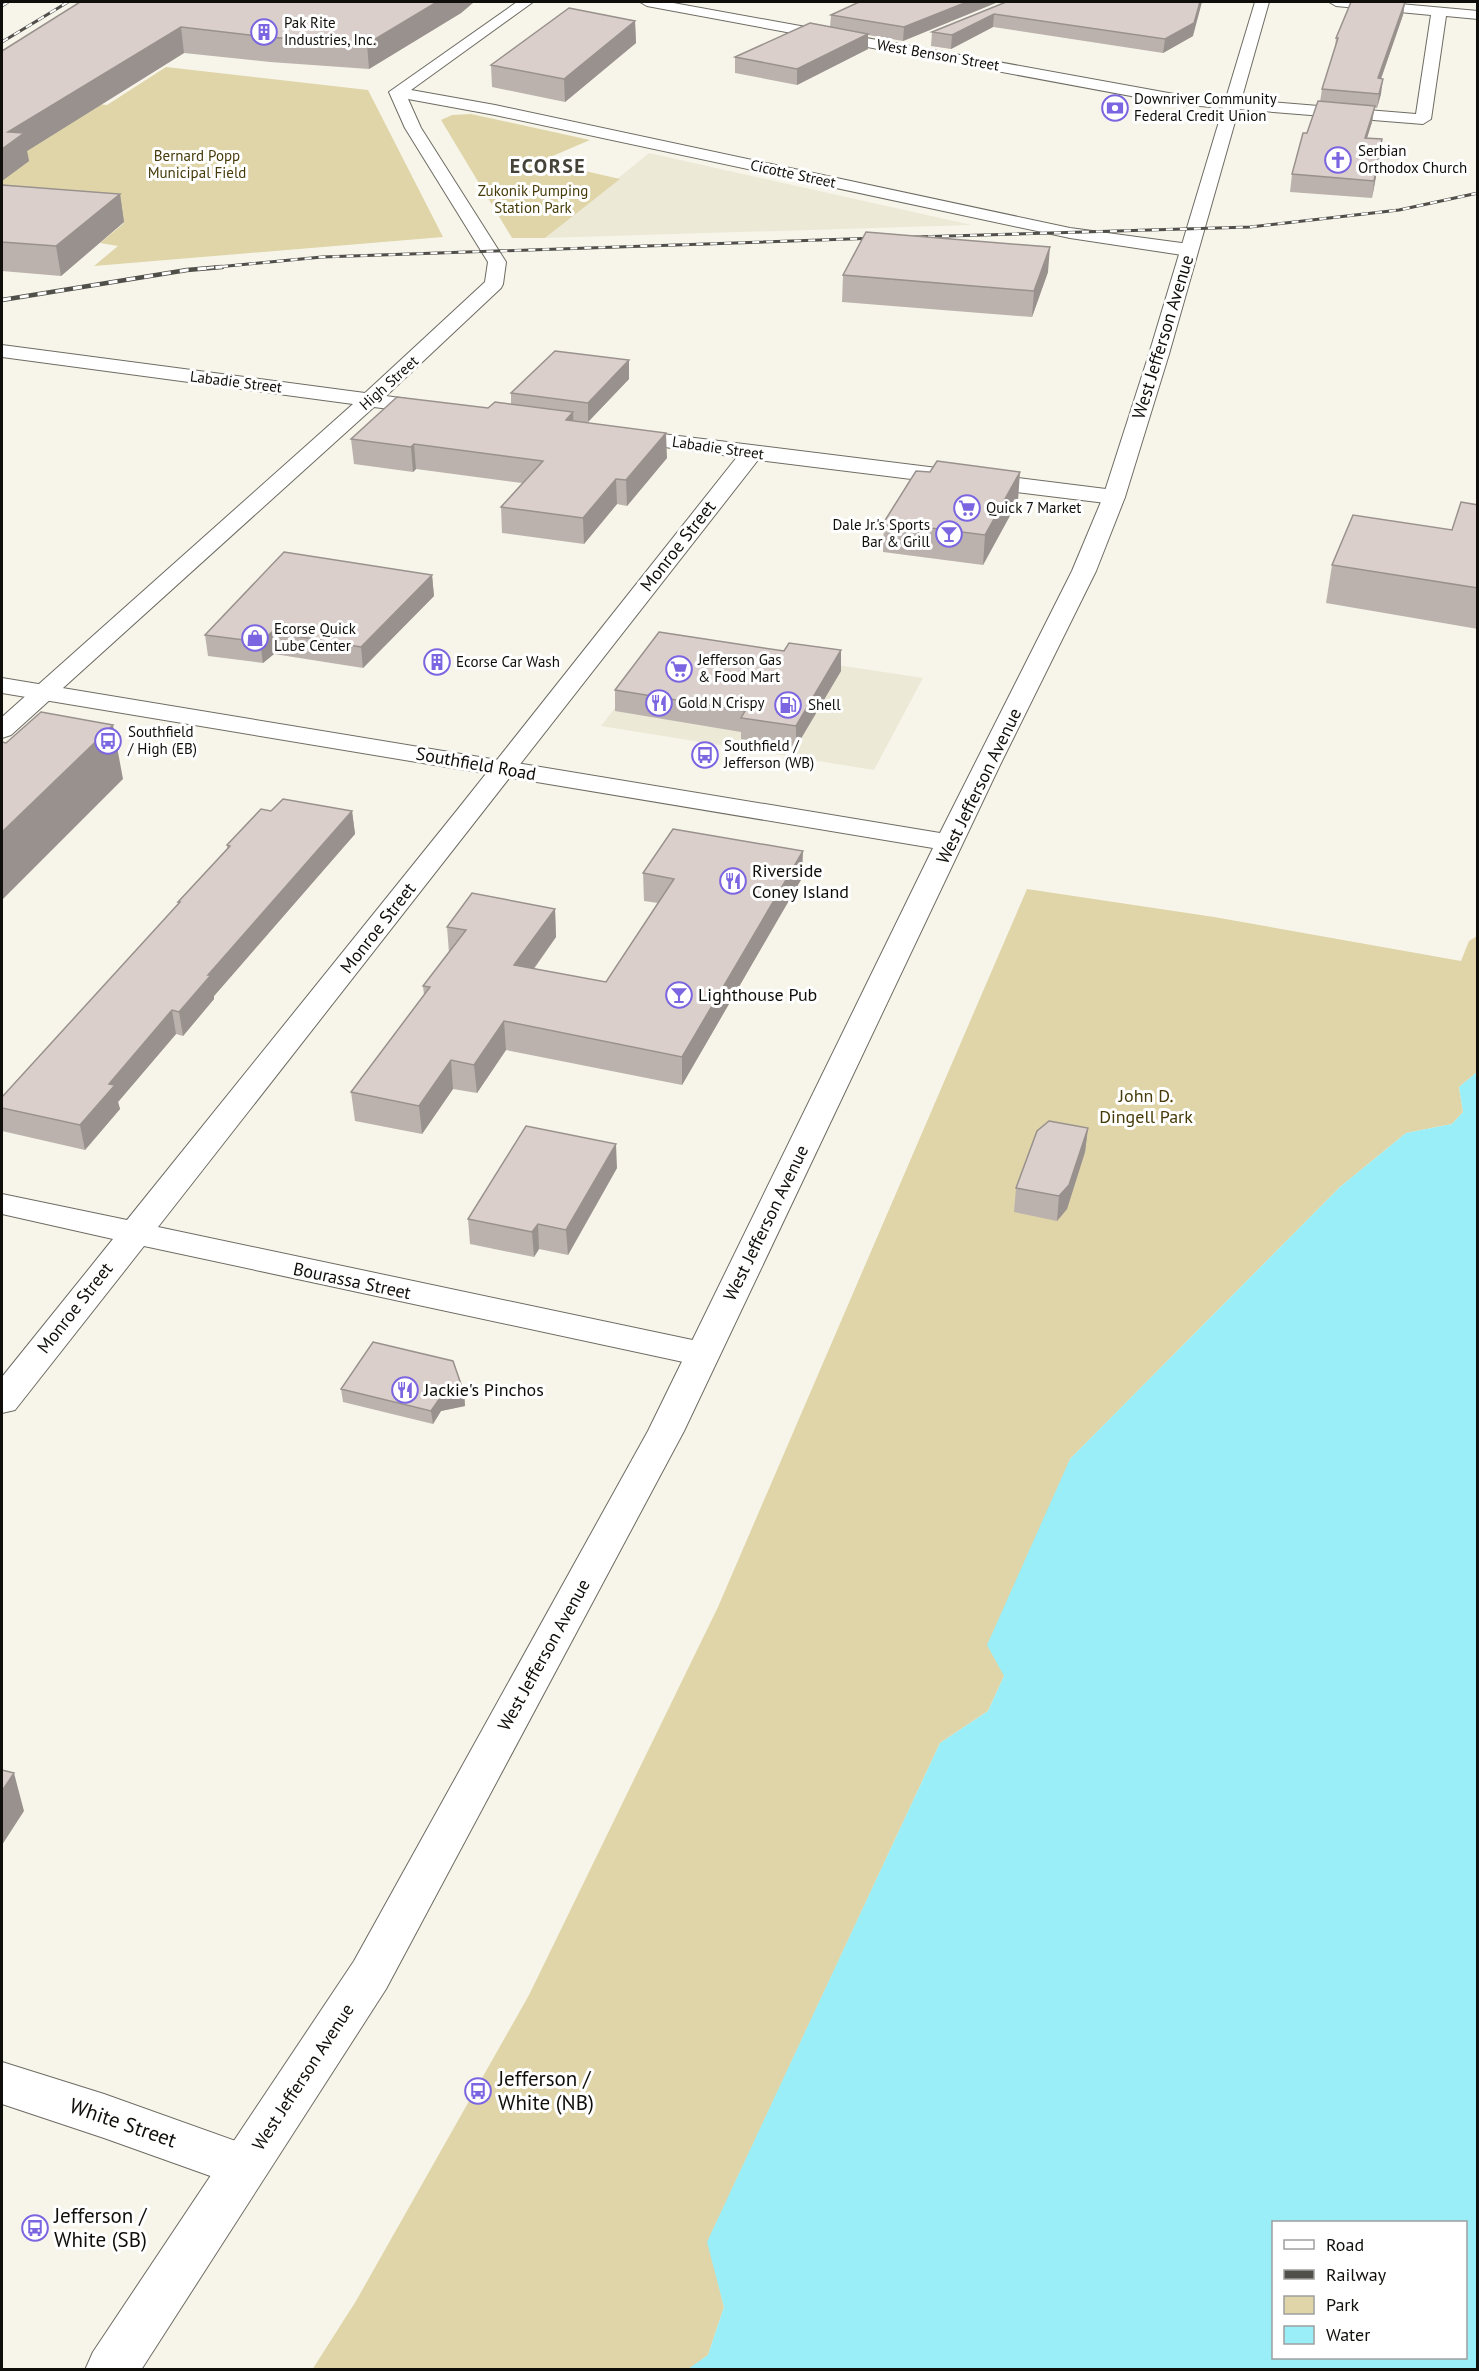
<svg xmlns="http://www.w3.org/2000/svg" width="1479" height="2371" viewBox="0 0 1479 2371" font-family="'PT Sans',sans-serif">
<rect width="100%" height="100%" fill="#f7f5ea"/>
<path fill="#ece9d7" d="M649,153L972,225L545,238Z
M668,639L923,678L874,770L601,726Z"/>
<path fill="#dfd5a8" d="M166,67L368,90L443,237L94,266L118,246L100,243L124,223L2,213V181L28,161L2,159L69,101L107,105Z
M471,114L590,140L541,161L620,179L545,238H512L441,120L452,115Z
M1027,889L1214,917L1461,961L1469,941L1477,936V1072L1459,1087L1463,1112L1452,1124L1406,1133L1340,1187L1070,1459L1004,1676L988,1711L940,1743L708,2241L724,2307L708,2355L688,2370H312L356,2301L529,1995L718,1607Z"/>
<path fill="#9aeef8" fill-rule="evenodd" d="M1477,1072V2369H688L708,2355L724,2307L707,2242L940,1743L988,1711L1004,1676L987,1645L1070,1459L1340,1187L1406,1133L1452,1124L1463,1112L1459,1087ZM1274,2222H1466V2358H1274Z"/>
<g fill="none" stroke-linecap="round" stroke-linejoin="round">
<g stroke="#6e6c63" stroke-width="2">
<path id="street" d="M517,2H533L411,90L495,105L1070,228L1189,244L1195,246L1198,250L1195,254L1189,256L1070,238L495,115L408,99L421,128L506,262L503,284L501,288L386,396L434,403L441,405L444,409L441,413L434,415L374,407L11,735L2,738V717L353,404L2,357V345L365,393L485,282L488,262L405,128L389,92Z
M640,2H668L1174,94L1416,114L1431,15L1336,6L1329,2H1378L1478,11V19L1446,16L1431,119L1423,124L1174,104L647,6Z
M622,429L1114,490L1122,492L1125,497L1122,502L1114,504L758,460L158,1227L702,1342L715,1345L720,1354L715,1363L702,1366L144,1246L15,1410L2,1413V1377L113,1239L2,1214V1194L127,1220L458,809L737,457L614,440L611,435L614,430Z
M2,2062L104,2094L261,2150L268,2166L261,2182L244,2188L104,2138L2,2104Z"/>
</g>
<g stroke="#6e6c63" stroke-width="2">
<path id="secondary" d="M1255,2H1269L1169,354L1125,497L1096,571L1000,765L684,1431L386,1989L141,2370H85L93,2352L354,1961L648,1431L933,848L2,693V678L940,833L1072,571L1103,497L1149,354Z"/>
</g>
<use href="#street" fill="#fff" fill-rule="evenodd"/>
<use href="#secondary" fill="#fff" fill-rule="evenodd"/>
<g stroke="#514f49" stroke-width="3">
<path id="rail-far1" d="M2,6L8,2
M2,42L68,2
M914,237L1250,227L1399,210L1478,193
M207,268L322,257L878,238"/>
</g>
<g stroke="#514f49" stroke-width="4.5">
<path id="rail" d="M2,300L187,270L222,267"/>
</g>
<use href="#rail-far1" stroke="#fff" stroke-width="2" stroke-dasharray="7" stroke-linecap="butt"/>
<use href="#rail" stroke="#fff" stroke-width="3" stroke-dasharray="9" stroke-linecap="butt"/>
</g>
<path fill="#bbb2ae" d="M80,2H474L461,13L369,69L270,62L184,53L27,151L29,161L2,181Z
M859,2H998L903,41L868,35V49L797,85L735,73V57L830,27L831,15Z
M1006,2L1193,36L1163,53L993,27L951,49L931,46L932,32Z
M1351,2H1408H1405L1403,15L1381,79V94L1377,108H1374L1372,122L1367,138L1380,155L1372,198L1290,192L1292,174L1320,102L1322,89L1335,49L1336,38Z
M635,21L636,43L565,102L492,87L491,65Z
M2,185L120,194L124,222L61,276L2,271Z
M1048,272L1032,317L842,302L843,275Z
M629,379L588,422L667,458L627,506L617,504L584,544L502,533L501,507L522,483L416,469L413,472L354,464L351,439L488,408L511,404V393Z
M1018,501L983,565L883,552L884,522Z
M1478,505V629L1326,603L1332,565L1452,530Z
M432,575L434,596L363,668L274,654L263,663L208,656L205,635Z
M841,671L796,747L741,739V732L615,711V690Z
M271,811H352L355,834L214,996V999L183,1036L176,1034L118,1102L120,1109L85,1150L2,1131V1097L179,904L178,902L227,849V845Z
M643,873L802,878L682,1085L506,1050L477,1093L453,1089L422,1134L355,1121L351,1092L424,995L423,986L449,953L447,927L555,909L556,937L534,969L606,982L658,903L644,901Z
M1088,1128L1085,1152L1067,1209L1057,1221L1014,1212L1016,1188Z
M617,1168L568,1255L539,1249L534,1257L470,1244L468,1219Z
M341,1389L464,1393L465,1406L441,1411L433,1424L343,1402Z"/>
<path fill="#99918d" d="M437,2H474L461,13L369,69L367,44Z
M967,2H998L903,41L904,27Z
M1200,2H1202L1193,36L1163,53L1165,39Z
M1405,2L1403,15L1376,93L1378,78Z
M994,14L993,27L951,49L952,35Z
M635,21L636,43L565,102L564,79Z
M181,27L184,53L27,151L29,161L2,181V149L8,132Z
M868,34V49L797,85V69Z
M1383,79L1381,94L1377,108L1379,94Z
M1375,106L1372,122L1362,154L1365,138Z
M1382,139L1380,155L1372,198L1374,181Z
M120,194L124,222L61,276L56,246Z
M1050,247L1048,272L1032,317L1034,291Z
M629,360V379L588,422V403Z
M573,412L574,437L566,420Z
M666,433L667,458L627,506L626,480Z
M414,444L416,469L413,472L411,447Z
M1020,472L1018,501L983,565L985,535Z
M616,479L617,504L584,544L583,518Z
M432,575L434,596L363,668L361,647Z
M272,632L274,654L263,663L260,642Z
M841,650V671L796,747V726Z
M113,725L123,779L2,900V832Z
M352,811L355,834L214,996V999L183,1036L179,1012L208,975Z
M803,851L802,878L682,1085V1057Z
M555,909L556,937L516,993L514,965Z
M172,1010L176,1034L118,1102L120,1109L85,1150L80,1125L109,1084Z
M504,1021L506,1050L477,1093L474,1065Z
M451,1060L453,1089L422,1134L419,1106Z
M1088,1128L1085,1152L1067,1209L1057,1221L1059,1196Z
M616,1144L617,1168L568,1255L566,1230Z
M538,1224L539,1249L534,1257L532,1232Z
M464,1393L465,1406L441,1411L433,1424L431,1411L440,1398Z
M14,1773L24,1811L2,1845V1791Z"/>
<path fill="#dacfca" stroke="#99918d" stroke-width="1.5" d="M80,2H437L367,44L267,37L181,27L8,132L24,133L2,149V51Z
M859,2H967L904,27L831,15Z
M1006,2H1200L1194,23L1165,39L994,14L952,35L932,32Z
M1351,2H1405L1378,78L1383,79L1379,94L1322,89L1338,38H1336Z
M569,8L635,21L564,79L491,65Z
M810,23L868,34L797,69L735,57Z
M1318,101L1375,106L1365,138L1382,139L1374,181L1292,174L1303,133H1307Z
M2,185L120,194L56,246L2,242Z
M866,232L1050,247L1034,291L843,275Z
M555,351L629,360L588,403L511,393Z
M397,397L488,408L495,402L573,412L566,420L666,433L626,480L616,479L583,518L501,507L543,461L414,444L411,447L351,439Z
M937,461L1020,472L985,535L884,522L916,471L930,472Z
M1461,502L1478,505V588L1332,565L1353,515L1452,530Z
M284,552L432,575L361,647L272,632L260,642L205,635Z
M659,632L784,651L789,643L841,650L796,726L741,718L745,711L615,690Z
M41,712L113,725L2,832V742L6,743Z
M283,799L352,811L208,975H211L179,1012L172,1010L109,1084L115,1085L80,1125L2,1108V1097L180,902H178L230,846L227,845L261,809L271,811Z
M673,829L803,851L682,1057L504,1021L474,1065L451,1060L419,1106L351,1092L430,987L423,986L466,930L447,927L472,893L555,909L514,965L606,982L674,879L643,873Z
M1049,1121L1088,1128L1069,1185L1059,1196L1016,1188L1037,1131Z
M526,1126L616,1144L566,1230L538,1224L532,1232L468,1219Z
M373,1342L453,1361L464,1393L440,1398L431,1411L341,1389Z
M2,1770L14,1773L2,1791Z"/>
<defs>
<g id="building-ring" transform="scale(1.35)"><circle r="9.5" fill="#fff" stroke="#7b65e0" stroke-width="1.5"/><path d="M-4-6H4V6H1V3H-1V6H-4ZM-2.5-4.3h1.7v1.8h-1.7ZM.8-4.3h1.7v1.8H.8ZM-2.5-1h1.7V.8h-1.7ZM.8-1h1.7V.8H.8Z" fill="#7b65e0"/></g>
<g id="bank-ring" transform="scale(1.35)"><circle r="9.5" fill="#fff" stroke="#7b65e0" stroke-width="1.5"/><path d="M-6-4H6V4H-6ZM0-2.3a2.3 2.3 0 1 0 0 4.6a2.3 2.3 0 1 0 0-4.6Z" fill="#7b65e0"/></g>
<g id="church-ring" transform="scale(1.35)"><circle r="9.5" fill="#fff" stroke="#7b65e0" stroke-width="1.5"/><path d="M-1.2-6h2.4v3.5h3.3v2.4h-3.3V6h-2.4V-.1h-3.3v-2.4h3.3Z" fill="#7b65e0"/></g>
<g id="supermarket-ring" transform="scale(1.35)"><circle r="9.5" fill="#fff" stroke="#7b65e0" stroke-width="1.5"/><path d="M-6-5.5h2.5l.6 2H6L4.5 2H-2.5L-4.4-4H-6ZM-1.5 3.2a1.3 1.3 0 1 0 .1 0ZM3 3.2a1.3 1.3 0 1 0 .1 0Z" fill="#7b65e0"/></g>
<g id="bar-ring" transform="scale(1.35)"><circle r="9.5" fill="#fff" stroke="#7b65e0" stroke-width="1.5"/><path d="M-6-5H6L.8 .8V4.5H3.5V6h-7V4.5H-.8V.8Z" fill="#7b65e0"/></g>
<g id="shop-ring" transform="scale(1.35)"><circle r="9.5" fill="#fff" stroke="#7b65e0" stroke-width="1.5"/><path d="M-5-2.5h2.3a2.7 3.5 0 0 1 5.4 0H5L5.5 6h-11ZM-1.5-2.5h3a1.5 2.3 0 0 0-3 0Z" fill="#7b65e0"/></g>
<g id="restaurant-ring" transform="scale(1.35)"><circle r="9.5" fill="#fff" stroke="#7b65e0" stroke-width="1.5"/><path d="M-5-6h1v4h1v-4h1v4h1v-4h1v5L-1.5 .5V6h-2V.5L-5-1ZM5-6V6H3V1.5H1.5Q1.5-4 5-6Z" fill="#7b65e0"/></g>
<g id="fuel-ring" transform="scale(1.35)"><circle r="9.5" fill="#fff" stroke="#7b65e0" stroke-width="1.5"/><path d="M-5.5-6h7V0h2V4h1.3V-2.5L3-4.5l.8-.8L6-3V5H2.5V1h-1V6h-7ZM-4.2-4.7v3.2H.2V-4.7Z" fill="#7b65e0"/></g>
<g id="bus-ring" transform="scale(1.35)"><circle r="9.5" fill="#fff" stroke="#7b65e0" stroke-width="1.5"/><path d="M-5-6H5V4H4V6H2V4H-2V6H-4V4H-5ZM-3.5-4V0h7V-4ZM-3.5 1.2v1.5H-2V1.2ZM2 1.2v1.5H3.5V1.2Z" fill="#7b65e0"/></g>
</defs>
<g fill-rule="evenodd">
<use href="#building-ring" x="264" y="32"/>
<use href="#bank-ring" x="1115" y="108"/>
<use href="#church-ring" x="1338" y="160"/>
<use href="#supermarket-ring" x="967" y="508"/>
<use href="#bar-ring" x="949" y="534"/>
<use href="#shop-ring" x="255" y="638"/>
<use href="#building-ring" x="437" y="662"/>
<use href="#supermarket-ring" x="679" y="669"/>
<use href="#restaurant-ring" x="659" y="703"/>
<use href="#fuel-ring" x="788" y="705"/>
<use href="#bus-ring" x="108" y="741"/>
<use href="#bus-ring" x="705" y="755"/>
<use href="#restaurant-ring" x="733" y="881"/>
<use href="#bar-ring" x="679" y="995"/>
<use href="#restaurant-ring" x="405" y="1390"/>
<use href="#bus-ring" x="478" y="2091"/>
<use href="#bus-ring" x="35" y="2228"/>
</g>
<g text-anchor="middle" stroke-width="6" stroke-linejoin="round" paint-order="stroke">
<g font-size="15" fill="#0f0e0a" stroke="#fff" text-anchor="start">
<text x="284" y="28">Pak Rite<tspan x="284" dy="17">Industries, Inc.</tspan></text>
<text x="1134" y="104">Downriver Community<tspan x="1134" dy="17">Federal Credit Union</tspan></text>
<text x="1358" y="156">Serbian<tspan x="1358" dy="17">Orthodox Church</tspan></text>
<text x="986" y="513">Quick 7 Market</text>
<text x="930" y="530" text-anchor="end">Dale Jr.'s Sports<tspan x="930" dy="17">Bar &amp; Grill</tspan></text>
<text x="274" y="634">Ecorse Quick<tspan x="274" dy="17">Lube Center</tspan></text>
<text x="698" y="665">Jefferson Gas<tspan x="698" dy="17">&amp; Food Mart</tspan></text>
<text x="456" y="667">Ecorse Car Wash</text>
<text x="678" y="708">Gold N Crispy</text>
<text x="808" y="710">Shell</text>
<text x="128" y="737">Southfield<tspan x="128" dy="17">/ High (EB)</tspan></text>
<text x="724" y="751">Southfield /<tspan x="724" dy="17">Jefferson (WB)</tspan></text>
</g>
<g font-size="15" fill="#0f0e0a" stroke="#fff">
<text transform="translate(938 55) rotate(10)" y="5">West Benson Street</text>
<text transform="translate(793 174) rotate(12)" y="5">Cicotte Street</text>
<text transform="translate(236 382) rotate(7)" y="5">Labadie Street</text>
<text transform="translate(389 383) rotate(-42)" y="5">High Street</text>
<text transform="translate(718 448) rotate(8)" y="5">Labadie Street</text>
</g>
<g font-size="15" fill="#463b08" stroke="#fff">
<text x="197" y="161">Bernard Popp<tspan x="197" dy="17">Municipal Field</tspan></text>
<text x="533" y="196">Zukonik Pumping<tspan x="533" dy="17">Station Park</tspan></text>
</g>
<g font-size="18" fill="#0f0e0a" stroke="#fff">
<text transform="translate(1163 337) rotate(-73)" y="6">West Jefferson Avenue</text>
<text transform="translate(678 546) rotate(-52)" y="6">Monroe Street</text>
<text transform="translate(476 764) rotate(10)" y="6">Southfield Road</text>
<text transform="translate(979 786) rotate(-64)" y="6">West Jefferson Avenue</text>
<text transform="translate(378 928) rotate(-52)" y="6">Monroe Street</text>
<text transform="translate(766 1223) rotate(-64)" y="6">West Jefferson Avenue</text>
<text transform="translate(352 1281) rotate(12)" y="6">Bourassa Street</text>
<text transform="translate(75 1308) rotate(-52)" y="6">Monroe Street</text>
<text transform="translate(544 1655) rotate(-61)" y="6">West Jefferson Avenue</text>
<text transform="translate(303 2077) rotate(-57)" y="6">West Jefferson Avenue</text>
</g>
<g font-size="18" fill="#0f0e0a" stroke="#fff" text-anchor="start">
<text x="752" y="877">Riverside<tspan x="752" dy="21">Coney Island</tspan></text>
<text x="698" y="1001">Lighthouse Pub</text>
<text x="424" y="1396">Jackie's Pinchos</text>
</g>
<g font-size="18" fill="#463b08" stroke="#fff">
<text x="1146" y="1102">John D.<tspan x="1146" dy="21">Dingell Park</tspan></text>
</g>
<g font-size="20" font-weight="bold" letter-spacing="1.5" fill="#444239" stroke="#fff">
<text x="548" y="173">ECORSE</text>
</g>
<g font-size="21" fill="#0f0e0a" stroke="#fff" text-anchor="start">
<text x="498" y="2086">Jefferson /<tspan x="498" dy="24">White (NB)</tspan></text>
<text x="54" y="2223">Jefferson /<tspan x="54" dy="24">White (SB)</tspan></text>
</g>
<g font-size="21" fill="#0f0e0a" stroke="#fff">
<text transform="translate(123 2123) rotate(19)" y="7">White Street</text>
</g>
</g>
<rect width="1479" height="2371" fill="none" stroke="#0f0e0a" stroke-width="6"/>
<rect x="1272" y="2221" width="195" height="138" fill="#ffffff" stroke="#9f9f9d" stroke-width="1.5"/>
<rect x="1284" y="2240" width="30" height="9" fill="#ffffff" stroke="#9f9f9d" stroke-width="1.5"/>
<text x="1326" y="2251" font-size="18" fill="#0f0e0a">Road</text>
<rect x="1284" y="2270" width="30" height="9" fill="#514f49" stroke="#9f9f9d" stroke-width="1.5"/>
<text x="1326" y="2281" font-size="18" fill="#0f0e0a">Railway</text>
<rect x="1284" y="2296" width="30" height="18" fill="#dfd5a8" stroke="#9f9f9d" stroke-width="1.5"/>
<text x="1326" y="2311" font-size="18" fill="#0f0e0a">Park</text>
<rect x="1284" y="2326" width="30" height="18" fill="#9aeef8" stroke="#9f9f9d" stroke-width="1.5"/>
<text x="1326" y="2341" font-size="18" fill="#0f0e0a">Water</text>
</svg>
